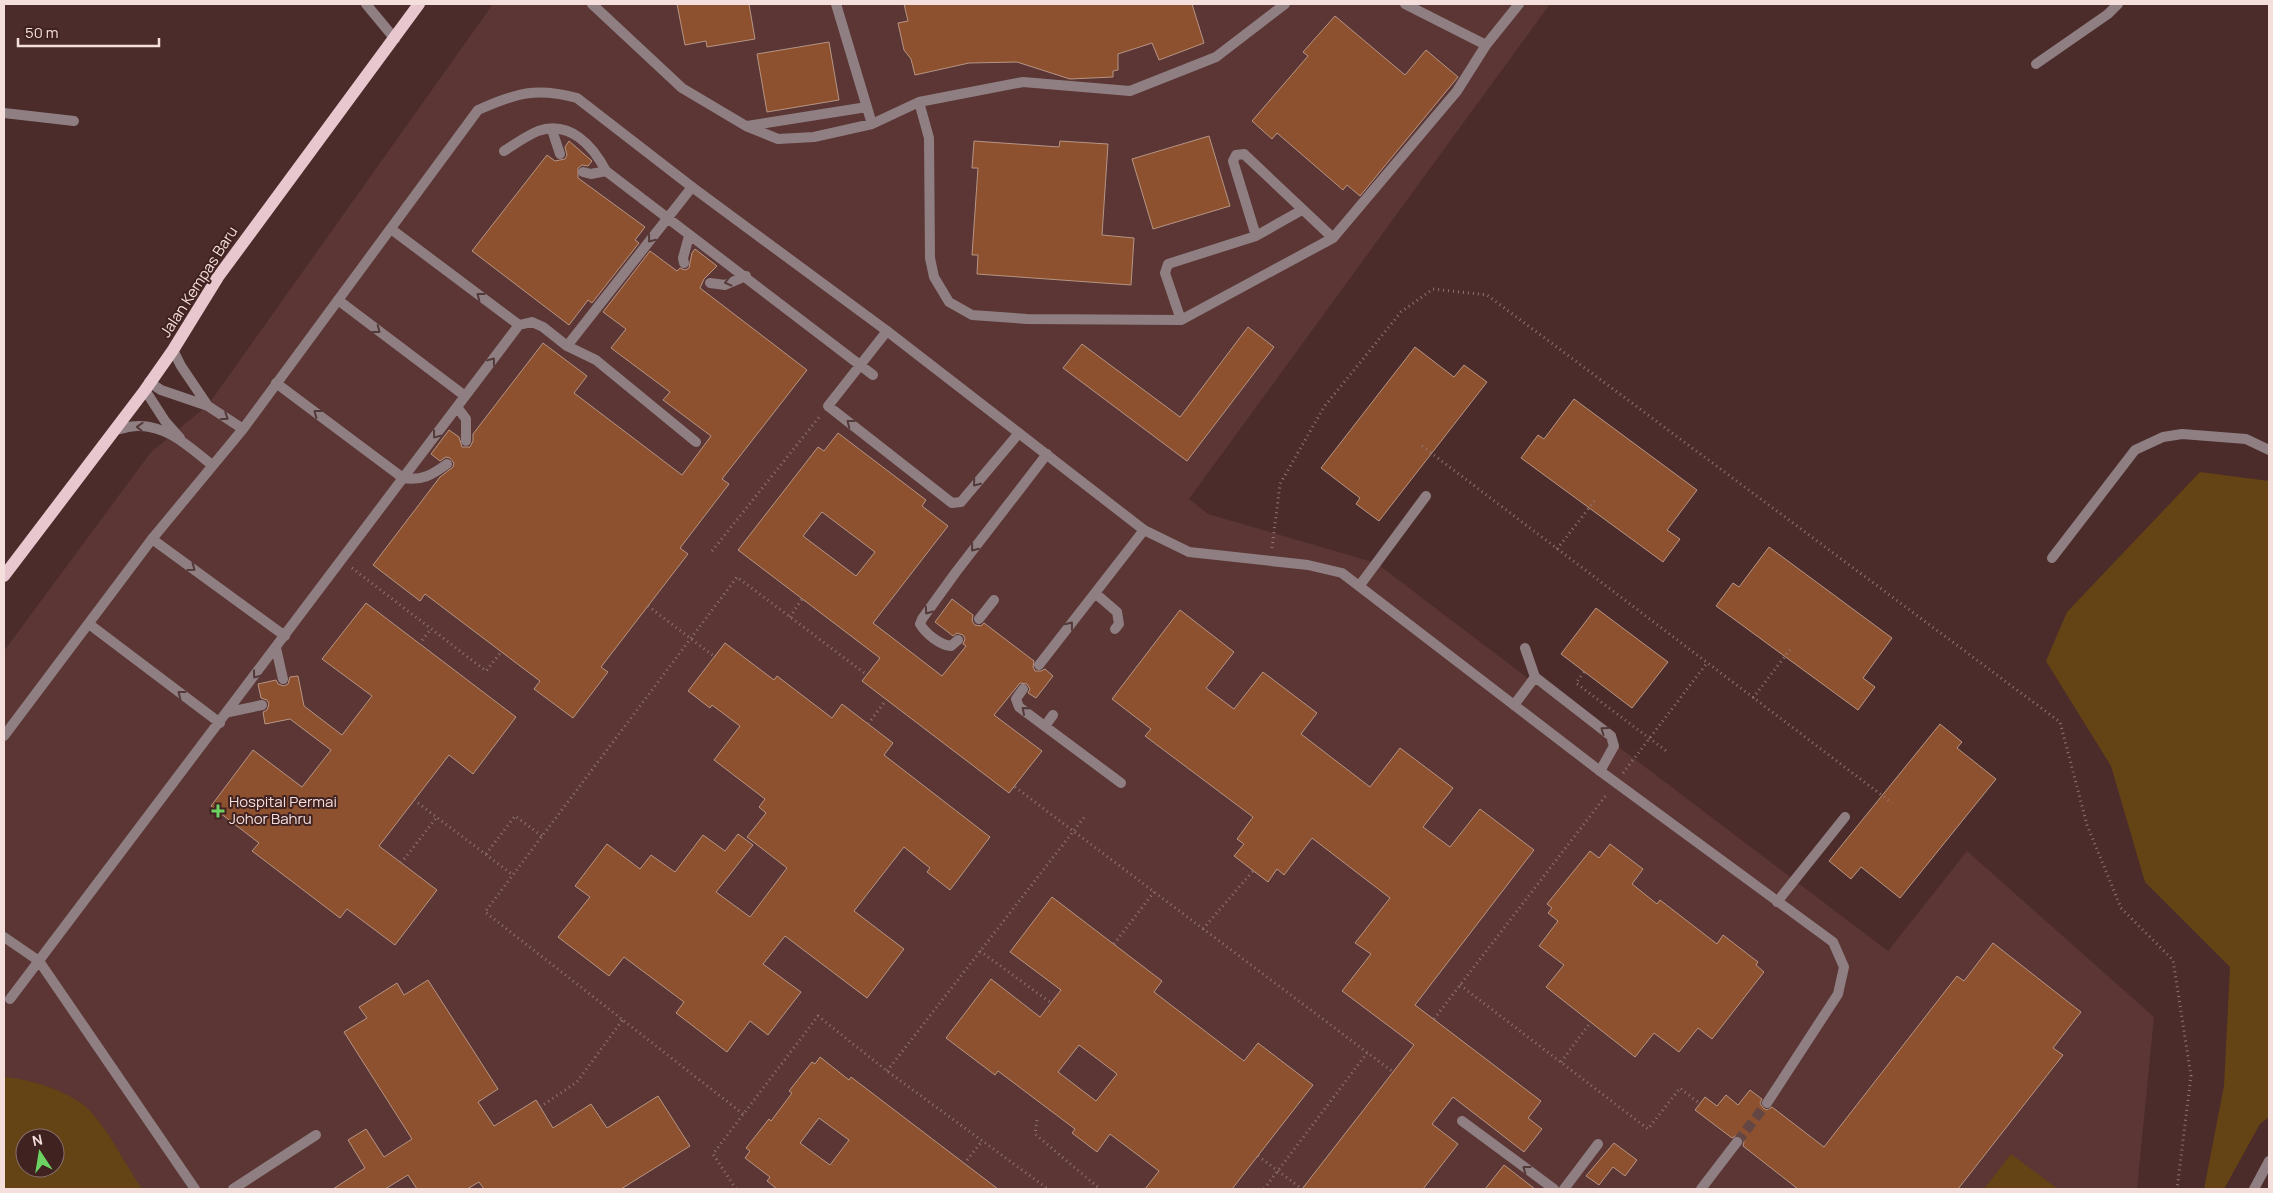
<svg xmlns="http://www.w3.org/2000/svg" width="2273" height="1193" viewBox="0 0 2273 1193" font-family="Manrope,sans-serif">
<rect width="100%" height="100%" fill="#4b2c2a"/>
<path fill="#5b3634" fill-rule="evenodd" d="M493,4H1550L1189,499L1208,514L1376,563L1888,951L1967,851L2154,1017L2137,1189H4V651L151,452L208,405ZM25,1138H55V1168H25Z"/>
<path fill="#644315" fill-rule="evenodd" d="M2200,472L2269,481V1117L2260,1124L2224,1189H2204L2224,1086L2230,967L2145,882L2111,766L2046,661L2067,612Z
M4,1077C30,1079 74,1092 91,1112C110,1133 126,1165 142,1189H4ZM25,1138H55V1168H25Z
M2011,1154L2058,1189H1984Z"/>
<path fill="#8e5130" stroke="#b69584" fill-rule="evenodd" d="M677,4H749L755,39L707,47L706,41L685,45Z
M904,4H1192L1204,43L1159,60L1152,43L1118,54V70L1113,71V77L1070,79L1017,62L969,63L915,75L911,59L904,50L898,23L908,21Z
M1335,16L1405,75L1426,50L1458,77L1360,196L1347,185L1343,190L1277,133L1272,139L1252,121L1308,56L1303,52Z
M829,42L839,100L767,112L757,54Z
M1209,136L1230,206L1153,229L1132,159Z
M569,141L592,161L588,166L582,165L578,168V178L645,227L635,240L639,243L592,303L588,300L569,325L472,251L547,155L555,161L565,159L567,155L565,147Z
M974,141L1059,147L1060,141L1108,144L1102,235L1134,238L1131,285L977,274L978,255H972L978,168H972Z
M695,249L717,266L704,279L700,288L807,370L722,479L729,484L680,548L688,554L601,667L608,672L573,718L534,689L540,681L425,594L420,601L373,565L440,477L453,467L454,463L450,458L446,457L440,461L431,454L449,430L459,437L462,447H470L473,441V434L543,343L587,376L574,393L682,475L711,436L663,400L670,392L611,348L626,329L603,312L650,251L677,271L680,268L685,270L689,268L692,253Z
M1248,327L1274,347L1187,461L1063,368L1082,344L1180,417Z
M1415,347L1454,377L1464,365L1487,382L1379,521L1356,504L1360,498L1321,468Z
M1574,399L1697,490L1667,530L1680,539L1663,562L1521,458L1538,435L1544,439Z
M838,433L926,500L922,506L948,526L873,623L942,676L966,646L963,644L965,639L963,635L957,633L953,636L935,622L952,599L973,615L972,621L975,625L981,626L984,623L1034,661L1033,667L1035,671H1041L1045,669L1053,676L1036,698L1028,693L1030,689L1027,684L1020,683L994,715L1042,751L1009,793L862,681L880,658L738,550L818,447L824,451ZM822,512L875,552L856,576L803,536Z
M1769,547L1892,638L1863,678L1875,687L1858,710L1716,606L1733,583L1739,587Z
M366,603L516,717L473,774L449,755L379,846L437,890L395,945L347,909L340,918L252,851L259,843L211,806L253,750L302,787L331,750L290,719L265,724L263,712L267,710L269,704L267,700L261,698L258,684L276,680L278,684L284,686L288,684L290,677L298,676L304,706L342,735L372,696L322,659Z
M1596,608L1668,662L1632,708L1561,654Z
M1180,610L1234,652L1206,688L1234,709L1263,672L1317,713L1301,734L1370,787L1400,748L1453,788L1423,827L1450,847L1480,809L1534,850L1415,1005L1541,1101L1528,1118L1542,1129L1524,1152L1453,1097L1432,1124L1458,1144L1423,1189H1302L1414,1045L1342,991L1371,954L1355,943L1390,898L1312,838L1284,875L1277,869L1268,882L1234,856L1244,844L1237,839L1253,817L1145,736L1151,729L1112,699Z
M725,643L774,680L777,676L832,718L842,704L893,743L884,755L990,837L950,890L927,872L930,868L904,847L854,911L904,949L867,998L785,936L763,964L801,992L768,1035L750,1021L727,1052L676,1013L684,1002L624,957L609,976L558,937L590,897L575,886L607,844L640,869L651,855L675,872L703,835L725,851L738,834L753,845L716,892L750,917L787,868L747,837L766,813L759,807L765,799L714,760L740,726L712,705L710,708L688,691Z
M1940,724L1962,742L1957,748L1996,779L1900,898L1861,867L1851,879L1829,861Z
M1610,844L1643,869L1632,884L1657,904L1660,900L1717,944L1723,935L1758,962L1756,965L1764,972L1712,1039L1698,1028L1679,1052L1654,1033L1635,1057L1546,987L1564,965L1539,946L1558,921L1548,913L1552,908L1547,904L1590,851L1599,858Z
M1052,897L1162,981L1154,992L1244,1061L1258,1043L1313,1085L1232,1189H1145L1159,1171L1110,1134L1097,1152L1072,1133L1075,1129L998,1071L995,1075L946,1038L991,979L1040,1017L1061,990L1010,952ZM1079,1045L1117,1074L1096,1101L1058,1072Z
M1993,943L2081,1012L2053,1048L2063,1055L1958,1189H1798L1743,1146L1744,1142L1742,1137L1737,1135L1732,1138L1695,1110L1705,1097L1717,1106L1726,1095L1738,1105L1750,1090L1762,1099L1760,1103L1763,1108L1767,1110L1772,1107L1824,1147L1957,976L1964,981Z
M428,980L498,1089L478,1102L494,1126L536,1100L553,1128L591,1104L607,1128L658,1096L690,1146L621,1189H484L479,1182L467,1189H417L408,1175L385,1189H333L365,1168L348,1140L366,1129L384,1157L412,1139L344,1032L367,1018L359,1007L397,983L404,995Z
M820,1057L849,1080L851,1077L998,1189H777L767,1181L770,1177L745,1158L750,1151L746,1148L769,1119L771,1121L792,1093L789,1091L812,1062L815,1064ZM819,1118L849,1140L830,1165L800,1143Z
M1614,1143L1637,1160L1625,1176L1613,1167L1599,1185L1586,1176Z
M1504,1165L1535,1189H1485Z"/>
<g fill="none" stroke-linecap="round" stroke-linejoin="round">
<path stroke="#644745" stroke-width="10" stroke-dasharray="10 5" stroke-linecap="butt" d="M1737,1142L1767,1103"/>
<path stroke="#907573" stroke-width="3" stroke-dasharray="1 4" stroke-linecap="butt" d="M1422,446L1892,803
M1272,548L1280,484L1324,407L1401,312L1433,289L1487,295L2060,722L2087,825L2121,908L2173,960L2191,1076L2177,1189
M1557,549L1596,499
M712,551L820,416
M352,568L486,671L501,652
M648,606L715,657
M790,617L802,599
M419,644L431,629
M1584,672L1576,683L1669,753
M1753,698L1792,647
M868,724L886,700
M1623,773L1707,663
M1015,787L1393,1072
M414,800L513,875
M486,854L515,816L542,836
M401,863L437,817
M1203,929L1253,871
M1114,944L1154,892
M980,951L1051,1003
M1460,985L1648,1129L1680,1088L1700,1104
M1434,1019L1607,794
M1561,1062L1590,1023
M887,1071L1086,815
M540,1107L577,1082L624,1018
M743,1114L485,912L737,577L867,675
M1037,1120L1035,1134L1100,1189
M1258,1156L1302,1189
M964,1164L982,1141
M736,1189L713,1154L818,1016L887,1071L1048,1189
M1264,1189L1367,1053"/>
<path stroke="#8f7f83" stroke-width="10" d="M366,4L395,39
M592,4L682,88L746,126L778,139L814,137L872,124L919,102L1023,82L1130,91L1216,57L1285,4
M836,4L872,124
M1405,4L1486,45
M919,102L929,138L930,258L934,277L949,302L972,315L1027,319L1181,320L1333,238L1457,91L1486,45L1519,4
M4,113L74,121
M747,126L867,107
M552,130L560,154
M504,151C515,144 526,136 538,131C570,120 593,146 606,171L873,375
M583,172L591,174L606,171
M391,229L519,325
M1256,236L1233,161L1236,155L1244,154L1333,238
M684,263L683,258L689,236
M710,283L725,285L746,276
M338,300L465,396
M1181,320L1165,273L1168,264L1256,236L1302,210
M887,331L828,406L952,503L961,502L1019,433
M567,346L692,187
M276,383L403,478L519,325L532,322L543,327L567,346L596,360L696,442
M457,407L466,419V441
M152,539L285,636
M1360,585L1426,496
M1095,593L1117,612L1119,624L1115,629
M979,619L994,600
M89,624L220,723
M958,640L951,646C940,645 926,634 920,624L922,619L956,572L1047,454
M276,648L283,679
M1525,648L1535,677L1611,736L1614,746L1600,771
M1039,665L1144,530
M1023,689L1016,699L1019,707L1121,783
M1514,705L1535,677
M229,712L262,705
M1045,726L1053,715
M1777,902L1845,817
M4,937L39,961L195,1189
M10,999L403,478C422,481 432,475 447,464
M1462,1121L1554,1189
M233,1189L316,1135
M1564,1189L1598,1144"/>
<path stroke="#8f7f83" stroke-width="10" d="M2036,64L2108,14L2118,4
M173,350L181,366L208,406
M149,382L161,390L208,406L243,429
M145,390L165,421L180,438
M114,430C122,429 130,426 137,426C168,425 190,448 212,465
M2052,558L2135,450L2163,437L2182,434L2246,439L2269,450
M4,736L152,539L243,429L478,110C516,93 536,87 577,98L692,187L887,331L1144,530L1189,552L1308,565L1342,573L1600,771L1833,942L1844,967L1838,994L1767,1103
M1701,1189L1737,1142
M2254,1189L2269,1161"/>
<path stroke="#e8c7cf" stroke-width="12" d="M4,576L145,390L173,350L218,277L419,4"/>
</g>
<defs><path id="oneway-chevron" d="M-2-3.5L2.5 0L-2 3.5" fill="none" stroke-width="1.6" stroke-linecap="round" stroke-linejoin="round" transform="scale(1.25)"/></defs>
<g stroke="#543939">
<use href="#oneway-chevron" transform="translate(651 239) rotate(128)"/>
<use href="#oneway-chevron" transform="translate(728 282) rotate(166)"/>
<use href="#oneway-chevron" transform="translate(480 296) rotate(-143)"/>
<use href="#oneway-chevron" transform="translate(377 330) rotate(37)"/>
<use href="#oneway-chevron" transform="translate(492 361) rotate(-53)"/>
<use href="#oneway-chevron" transform="translate(317 413) rotate(-143)"/>
<use href="#oneway-chevron" transform="translate(225 417) rotate(33)"/>
<use href="#oneway-chevron" transform="translate(850 423) rotate(-142)"/>
<use href="#oneway-chevron" transform="translate(140 427) rotate(-178)"/>
<use href="#oneway-chevron" transform="translate(436 435) rotate(127)"/>
<use href="#oneway-chevron" transform="translate(976 483) rotate(129)"/>
<use href="#oneway-chevron" transform="translate(974 548) rotate(128)"/>
<use href="#oneway-chevron" transform="translate(192 568) rotate(36)"/>
<use href="#oneway-chevron" transform="translate(928 611) rotate(125)"/>
<use href="#oneway-chevron" transform="translate(1070 625) rotate(-52)"/>
<use href="#oneway-chevron" transform="translate(256 675) rotate(127)"/>
<use href="#oneway-chevron" transform="translate(181 694) rotate(-143)"/>
<use href="#oneway-chevron" transform="translate(1025 710) rotate(-139)"/>
<use href="#oneway-chevron" transform="translate(1604 730) rotate(-144)"/>
<use href="#oneway-chevron" transform="translate(1526 1169) rotate(-143)"/>
</g>
<path fill="#6cd362" stroke="#402220" stroke-width="2" d="M215.5 803.5h5v5h5v5h-5v5h-5v-5h-5v-5h5z"/>
<g text-anchor="middle" stroke-width="4" stroke-linejoin="round" paint-order="stroke">
<g font-size="15" fill="#f4dfdd" stroke="#402220">
<text transform="translate(199 282) rotate(-57)" y="5">Jalan Kempas Baru</text>
</g>
<g font-size="15" fill="#f4dfdd" stroke="#402220" text-anchor="start">
<text x="229" y="807">Hospital Permai<tspan x="229" dy="17">Johor Bahru</tspan></text>
</g>
</g>
<rect width="2273" height="1193" fill="none" stroke="#f4dfdd" stroke-width="10"/>
<g transform="translate(40 1153) rotate(348)"><circle r="24" fill="#402220" stroke="#886e6c"/>
<path d="M0-4L9 19L0 12L-9 19Z" fill="#6cd362"/>
<text y="-8" font-size="14" font-weight="bold" text-anchor="middle" fill="#f4dfdd">N</text>
</g>
<path d="M18 38v8h141v-8" fill="none" stroke="#f4dfdd" stroke-width="2.5"/>
<text x="25" y="38" font-size="15" fill="#f4dfdd" stroke="#402220" stroke-width="4" paint-order="stroke">50 m</text>
</svg>
